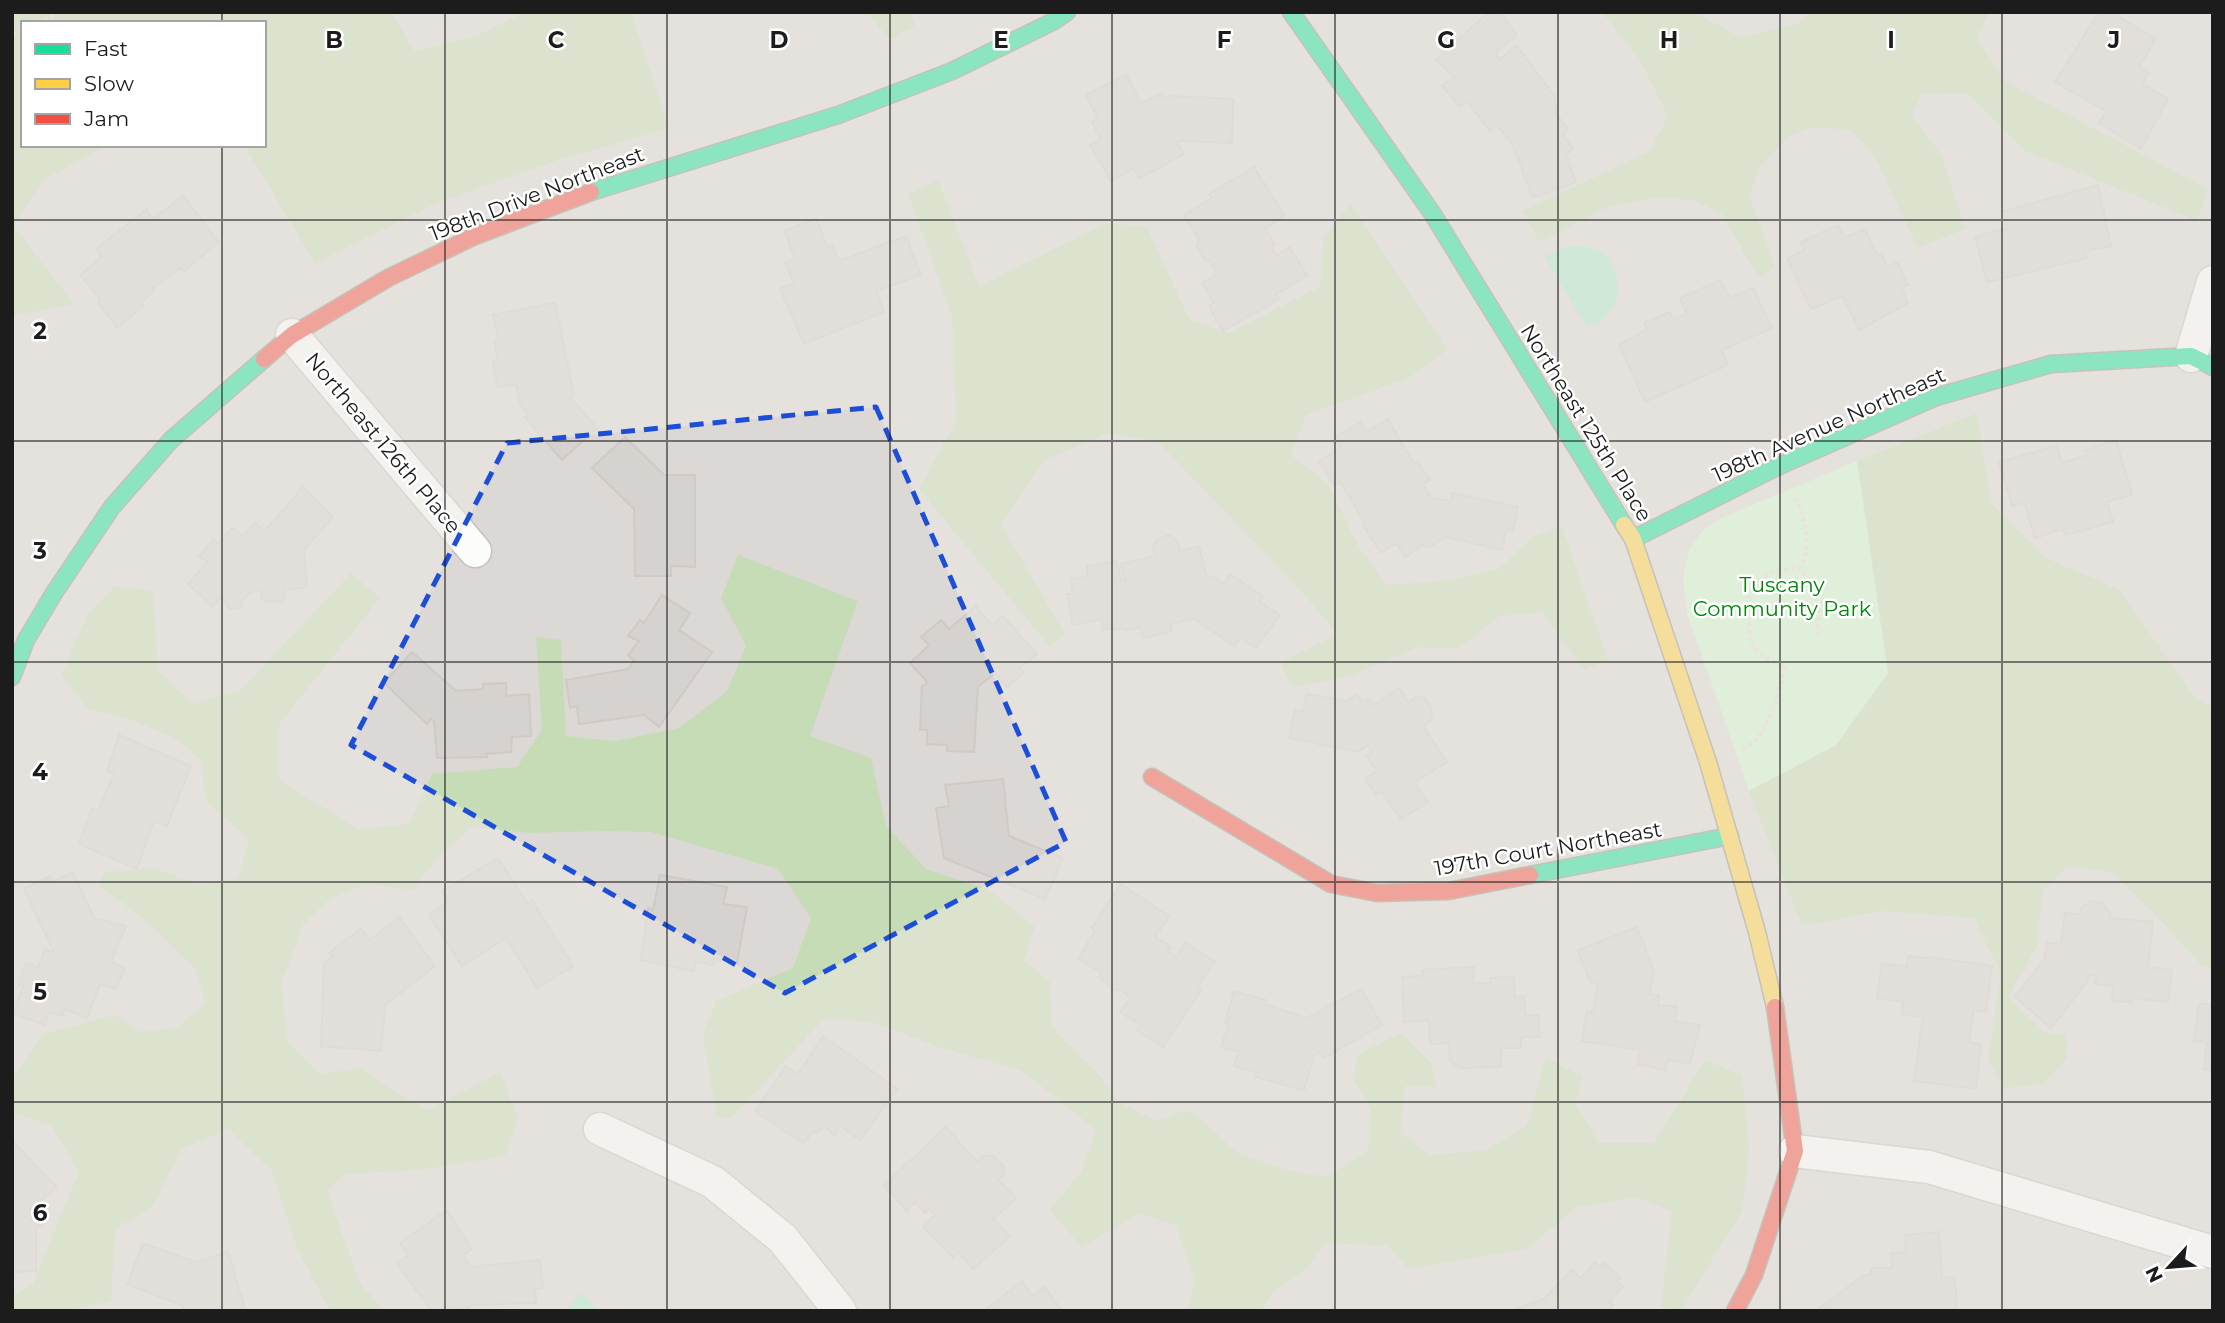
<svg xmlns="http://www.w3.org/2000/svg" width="2225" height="1323" viewBox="0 0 2225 1323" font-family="Montserrat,sans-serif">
<rect width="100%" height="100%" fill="#ece9e4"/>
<path fill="#dbd8d6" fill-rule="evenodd" d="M12,12H2213V1311H12ZM23,23H264V145H23Z"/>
<path fill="#c6dcb6" d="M12,12H391L415,51L478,35L526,12H631L669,128L559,160L437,203L315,263L244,145H264V23H23V145H107L42,181L14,226L74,304L12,316Z
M866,12H909L915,26L890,40Z
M1602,12H1693L1741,37L1798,23L1813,12H1990L1977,38L2006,82L2208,189L2197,221L2025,151L1967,93L1922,94L1912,115L1942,156L1965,229L1918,248L1874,155L1850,130L1813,127L1789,136L1758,169L1750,197L1775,267L1759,278L1721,213L1695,201L1659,197L1607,207L1539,242L1523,211L1650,151L1668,116L1640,60Z
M938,180L979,286L1107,223L1147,227L1189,319L1228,333L1320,287L1324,237L1351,203L1447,350L1409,378L1306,415L1291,455L1328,484L1359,547L1386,585L1443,581L1499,569L1531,538L1562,526L1608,660L1584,670L1542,612L1500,616L1458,649L1419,647L1347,677L1293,687L1280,663L1338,634L1302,592L1158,442L1108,433L1043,461L1001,524L1065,634L1050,647L919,489L956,421L952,316L908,194Z
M1977,413L1991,503L2044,557L2120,590L2191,693L2213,708V968L2201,965L2157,916L2112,872L2067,867L2043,890L2037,946L2008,997L2046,1033L2067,1034L2066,1060L2043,1084L2004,1088L1988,1059L2001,974L1974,918L1881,911L1802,926L1749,791L1836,745L1888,673L1857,461Z
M738,555L858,601L810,736L871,758L886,826L927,870L988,889L1035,927L1024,960L1050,982L1051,1026L1101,1077L1120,1103L1156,1121L1186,1110L1209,1126L1236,1152L1287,1170L1326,1177L1368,1150L1371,1109L1353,1079L1358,1054L1401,1033L1431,1063L1436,1087L1405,1086L1400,1133L1431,1155L1486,1150L1526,1126L1546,1058L1582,1076L1576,1104L1599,1143H1654L1705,1060L1742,1075L1749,1150L1742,1211L1681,1311L1661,1307L1672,1211L1636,1197L1575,1208L1527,1249L1409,1269L1387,1246L1325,1243L1308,1267L1273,1292L1261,1311H1187L1195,1282L1176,1226L1141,1213L1081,1247L1050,1210L1082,1171L1096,1130L1021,1070L944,1049L872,1022L824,1019L732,1117L717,1118L703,1035L716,1001L793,968L811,918L778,869L651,832L602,831L530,833L472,827L435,861L413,890L366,884L330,899L303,925L281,984L288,1043L320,1074L362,1068L390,1089L428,1110L500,1072L518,1117L505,1156L420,1170L345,1174L327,1191L360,1283L385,1311H330L298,1250L272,1171L228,1129L182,1149L152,1207L115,1229L111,1301L65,1311H12V1295L32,1285L79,1172L52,1126L12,1112V1081L42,1034L115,1015L140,1032L179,1027L205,1003L196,970L141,916L98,886L105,872L154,868L200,885L238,878L249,839L207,803L200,760L180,741L135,721L87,709L62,674L88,614L115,586L153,591L158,670L193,704L241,690L351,573L380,598L279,724V780L358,829L409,824L432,774L517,767L542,730L536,637L561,640L566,736L614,741L679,728L727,691L746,646L721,598Z"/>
<path fill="#cff5cd" d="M1857,461L1888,673L1836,745L1749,791L1687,613L1683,577L1689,551L1701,532L1719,519Z"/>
<path fill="#ace7cb" d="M1568,246C1579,246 1591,246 1601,252C1607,255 1611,264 1614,270C1624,295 1614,319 1587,327L1544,256Z
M582,1293L599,1311H565Z"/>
<path fill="#d6d2cf" stroke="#cfcac5" stroke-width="2" d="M1489,12H1501L1517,35L1495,53L1500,60L1516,45L1555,97L1556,113L1568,130L1563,135L1573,148L1566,155L1576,182L1533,198L1512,144L1497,125L1490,131L1467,101L1460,107L1442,86L1454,77L1436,59Z
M2099,12H2111L2156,39L2139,66L2149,72L2142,84L2168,99L2141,149L2099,123L2106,111L2055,82Z
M1126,74L1141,104L1162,93L1165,98L1171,96L1233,99L1232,143L1181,141L1177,142L1184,154L1140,178L1134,168L1111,181L1090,145L1101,139L1092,122L1098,119L1086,95Z
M1254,167L1285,216L1265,228L1275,244L1271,247L1276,256L1290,247L1307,276L1276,294L1279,299L1223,331L1209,306L1214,303L1202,283L1217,274L1210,261L1205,260L1197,247L1199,240L1184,215L1212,198L1209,194Z
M2098,185L2111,246L2085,251L2087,258L1987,282L1975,237L2007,228L2004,211Z
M183,196L219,242L183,272L180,268L152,288L154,291L141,302L144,306L117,327L98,302L101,300L80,275L102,257L96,249L146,210L153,219Z
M816,218L827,247L832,245L839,261L906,236L921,275L876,291L884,312L804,344L780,288L794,283L785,263L795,259L784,231Z
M1838,225L1844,238L1865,229L1878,256L1882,254L1887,267L1898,262L1908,285L1901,287L1908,303L1859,330L1843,296L1811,309L1787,259L1805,250L1801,242Z
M1720,280L1730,298L1753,288L1772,328L1722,350L1728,365L1645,402L1619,344L1647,330L1644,323L1670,312L1673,320L1687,314L1680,298Z
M555,303L574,395L569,396L597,428L562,460L525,417L528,415L520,404L516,384L498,387L493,362L498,360L494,341L499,340L493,315Z
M1388,419L1414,464L1418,462L1430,480L1423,484L1431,498L1451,501L1452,493L1518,507L1513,531L1506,529L1502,550L1447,537L1429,547L1423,545L1405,557L1397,543L1381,553L1362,524L1365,523L1340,482L1334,485L1319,461L1341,448L1334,438L1361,422L1367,432Z
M625,437L664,475H695V567L671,566V576H635L634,509L592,468Z
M2116,440L2132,495L2107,502L2113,522L2065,535L2063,529L2035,538L2024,502L2012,506L1999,462L2057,446L2062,463L2087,455L2085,450Z
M303,487L333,517L304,550L307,587L283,590L285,597L281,601L267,602L262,598L261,591L251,592L241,602V608L228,609L227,603L220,598L213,607L188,584L208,562L199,556L214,539L219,544L232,528L243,536L255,523L265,531Z
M1169,535L1178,541L1180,551L1199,546L1207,577L1213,576L1223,584L1230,574L1263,596L1260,602L1280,615L1256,648L1241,637L1234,646L1194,619L1170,624L1172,631L1143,638L1140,627L1125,630L1124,628L1114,630V627L1103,630L1101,619L1073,625L1067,594H1073L1071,579L1088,576L1087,566L1117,561L1121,581L1125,580L1121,564L1155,556L1153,545L1159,538Z
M662,595L690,613L679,630L712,652L659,727L644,715L579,724L577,706L570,708L566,680L628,669L634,661L628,655L639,641L628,636L640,620L644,623Z
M976,606L992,626L1003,616L1037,654L1020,668L1024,673L1007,687L995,673L978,687L974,752L947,751V745L927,744V730H920L922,686L928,683L910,663L929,645L921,637L941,620L949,629Z
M412,652L456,691L483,689V684L506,683V696L529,694L531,736L512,737L511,752L486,754L487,757L437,758L434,721L431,719L427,724L384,683Z
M1399,688L1408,702L1415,697L1425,698L1432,710L1431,720L1423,726L1447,762L1414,783L1428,802L1401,819L1381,791L1376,795L1365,779L1377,771L1367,756L1372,753L1368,745L1358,752L1289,738L1295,710L1303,711L1307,694L1347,701L1357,694L1362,702L1369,699L1373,706Z
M119,735L191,766L167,826L154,821L137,869L79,844L92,808L98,811L114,773L107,771Z
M1003,779L1009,836L1063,858L1045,899L944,858L936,808L949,806L945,785Z
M498,858L527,903L532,900L573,966L537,988L506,938L462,966L429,915L448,902L442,891Z
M73,872L94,918L126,926L111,962L125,968L116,989L100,984L87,1018L64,1009L63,1016L49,1012L45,1025L14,1014L23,986L19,985L26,963L38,967L45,949L54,952L24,889L50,876L52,882Z
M660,875L727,887L723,904L747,907L737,963L713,959L712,965L696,961L693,971L641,960L648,908L653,910Z
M1121,884L1169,916L1155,937L1171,947L1167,951L1177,957L1186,943L1215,962L1197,988L1201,990L1163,1047L1137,1030L1141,1025L1120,1012L1131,998L1118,989L1116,991L1102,980L1100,972L1078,959L1095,931L1092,928Z
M2092,901L2103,904L2110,913V918L2153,922L2148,967L2172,970L2168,1002L2133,998L2132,1002L2112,1001L2113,986L2095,984L2097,976L2088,975V981L2051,1028L2015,997L2044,959L2047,943L2061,944L2065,913L2081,914V908Z
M399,917L435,966L385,1005L381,1051L321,1046L324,963L333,957L329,953L361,929L370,940Z
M1637,927L1654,971L1649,994L1659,995L1658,1005L1677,1007L1675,1021L1700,1025L1690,1064L1668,1059L1665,1070L1638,1064L1640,1050L1582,1041L1587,1011L1593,1012L1598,984L1590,982L1578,950Z
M1908,956L1931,959L1930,957L1992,966L1986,1012L1974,1010L1969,1042L1981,1044L1976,1089L1914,1081L1923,1017L1902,1014L1903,1002L1877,998L1882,963L1907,967Z
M1473,967L1474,984L1490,983V978L1514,977L1515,997L1524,996L1526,1015H1539L1540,1037H1521V1048H1501V1067L1459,1068L1450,1060L1449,1043L1430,1044L1429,1020L1404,1022L1402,977L1422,976V970Z
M1361,989L1382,1025L1324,1058L1320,1052L1314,1055L1304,1090L1255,1077L1256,1072L1234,1066L1239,1052L1221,1047L1229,1024L1225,1023L1234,991L1266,1000L1265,1004L1307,1018Z
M2199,1004L2213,1005V1070L2204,1069L2207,1042L2194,1041Z
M823,1036L897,1089L860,1140L840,1126L835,1135L824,1126L819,1131L812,1133L803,1143L755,1111L786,1066L798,1074Z
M945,1127L978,1162L984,1156H993L1003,1165L1004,1175L998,1180L1016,1198L993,1219L1010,1236L973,1269L958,1252L953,1258L923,1227L935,1215L929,1209L925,1213L915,1202L907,1211L884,1186Z
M12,1141L57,1187L32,1208L46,1221L36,1228V1271L12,1272Z
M447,1210L472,1249L463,1255L471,1267L540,1260L543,1288L535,1289L536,1303L471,1305L464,1311H459L455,1306L450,1311H432L397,1264L408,1256L400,1243Z
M1939,1232L1942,1278L1955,1277L1957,1311H1816L1864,1275H1871V1268H1892L1891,1253L1906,1252L1905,1235Z
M143,1243L196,1262L228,1252L246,1311H184L183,1306L127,1284Z
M1595,1262L1600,1267L1604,1263L1621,1278L1617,1281L1623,1286L1609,1302L1613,1305L1608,1311H1511L1544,1299L1572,1270L1581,1278Z
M1022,1281L1033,1296L1045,1287L1062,1311H984Z"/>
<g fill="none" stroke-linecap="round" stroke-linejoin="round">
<g stroke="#c4c2c0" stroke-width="35">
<path id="street" d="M292,335L475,551
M2191,356L2213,282
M600,1129L713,1182L783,1239L840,1311
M1795,1151L1929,1167L2213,1252"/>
</g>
<g stroke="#95957c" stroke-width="19">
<path id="fast" d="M1291,12L1432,213L1624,525
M591,192L838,115L952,71L1054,21L1067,12
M1633,539L1779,466L1936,397L2051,364L2191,356L2213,367
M12,677L26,640L54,593L112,507L171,440L264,359
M1530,875L1730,836"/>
</g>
<g stroke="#95957c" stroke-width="19">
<path id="slow" d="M1624,525L1633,539L1708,762L1757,932L1775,1007"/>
</g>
<g stroke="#95957c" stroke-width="19">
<path id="jam" d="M264,359L292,335L388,278L475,236L591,192
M1152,777L1331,884L1377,893L1449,891L1530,875
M1735,1311L1754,1275L1795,1151L1775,1007"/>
</g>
<path stroke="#ebd9d6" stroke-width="4.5" stroke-dasharray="3.5 3.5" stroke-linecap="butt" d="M38,23L60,12
M12,33L23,29
M1796,498C1806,521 1811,544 1801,568
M1743,749C1768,737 1779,692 1785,667L1764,657L1752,647C1743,598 1744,571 1801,568L1810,582L1819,606L1817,636"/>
<use href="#street" stroke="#fcfcfb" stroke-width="32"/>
<use href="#fast" stroke="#16e098" stroke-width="16"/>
<use href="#slow" stroke="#ffcf43" stroke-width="16"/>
<use href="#jam" stroke="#f24e42" stroke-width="16"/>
</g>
<path d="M0 0H2225V1323H0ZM876,407L1066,842L785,993L351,745L507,443Z" fill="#ece9e4" fill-opacity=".55" fill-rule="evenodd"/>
<path fill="none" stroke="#1d4ed8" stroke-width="5" stroke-dasharray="14 9" stroke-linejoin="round" d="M876,407L1066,842L785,993L351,745L507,443Z"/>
<path fill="none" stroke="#1c1c1c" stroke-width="2" stroke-opacity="0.55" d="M222,12V23M445,12V1311M667,12V1311M890,12V1311M1112,12V1311M1335,12V1311M1558,12V1311M1780,12V1311M2002,12V1311M222,145V1311M12,220H2213M12,441H2213M12,662H2213M12,882H2213M12,1102H2213"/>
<g text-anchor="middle" stroke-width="5" stroke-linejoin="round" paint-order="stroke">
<g font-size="21" fill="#1c1c1c" stroke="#fff">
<text transform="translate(537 194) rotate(-21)" y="7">198th Drive Northeast</text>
<text transform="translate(1586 423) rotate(58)" y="7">Northeast 125th Place</text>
<text transform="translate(1829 425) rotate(-24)" y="7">198th Avenue Northeast</text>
<text transform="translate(383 443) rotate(50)" y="7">Northeast 126th Place</text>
<text transform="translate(1548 849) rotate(-10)" y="7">197th Court Northeast</text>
</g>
<g font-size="21" fill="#018407" stroke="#fff">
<text x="1782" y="592">Tuscany<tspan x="1782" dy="24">Community Park</tspan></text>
</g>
</g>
<g font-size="23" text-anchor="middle" font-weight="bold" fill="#1c1c1c" stroke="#fff" stroke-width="5" stroke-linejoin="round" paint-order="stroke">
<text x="334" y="48">B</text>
<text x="556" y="48">C</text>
<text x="779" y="48">D</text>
<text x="1001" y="48">E</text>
<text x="1224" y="48">F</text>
<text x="1446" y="48">G</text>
<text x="1669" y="48">H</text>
<text x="1891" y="48">I</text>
<text x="2114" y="48">J</text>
<text x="40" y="339">2</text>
<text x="40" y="559">3</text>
<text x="40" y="780">4</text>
<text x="40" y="1000">5</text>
<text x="40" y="1221">6</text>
</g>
<rect width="2225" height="1323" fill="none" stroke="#1c1c1c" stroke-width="28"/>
<rect x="21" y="21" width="245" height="126" fill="#ffffff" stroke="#a4a4a4" stroke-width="2"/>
<rect x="35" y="44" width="35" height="10" fill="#16e098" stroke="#a4a4a4" stroke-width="2"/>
<text x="84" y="56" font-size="21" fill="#1c1c1c">Fast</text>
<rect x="35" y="79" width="35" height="10" fill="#ffcf43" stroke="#a4a4a4" stroke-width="2"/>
<text x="84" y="91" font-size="21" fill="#1c1c1c">Slow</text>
<rect x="35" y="114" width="35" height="10" fill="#f24e42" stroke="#a4a4a4" stroke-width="2"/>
<text x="84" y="126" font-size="21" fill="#1c1c1c">Jam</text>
<g transform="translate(2169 1267) rotate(244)" stroke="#ffffff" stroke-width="5" paint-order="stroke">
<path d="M0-5L12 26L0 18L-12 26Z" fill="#1c1c1c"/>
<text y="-10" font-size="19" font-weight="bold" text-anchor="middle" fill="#1c1c1c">N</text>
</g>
</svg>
